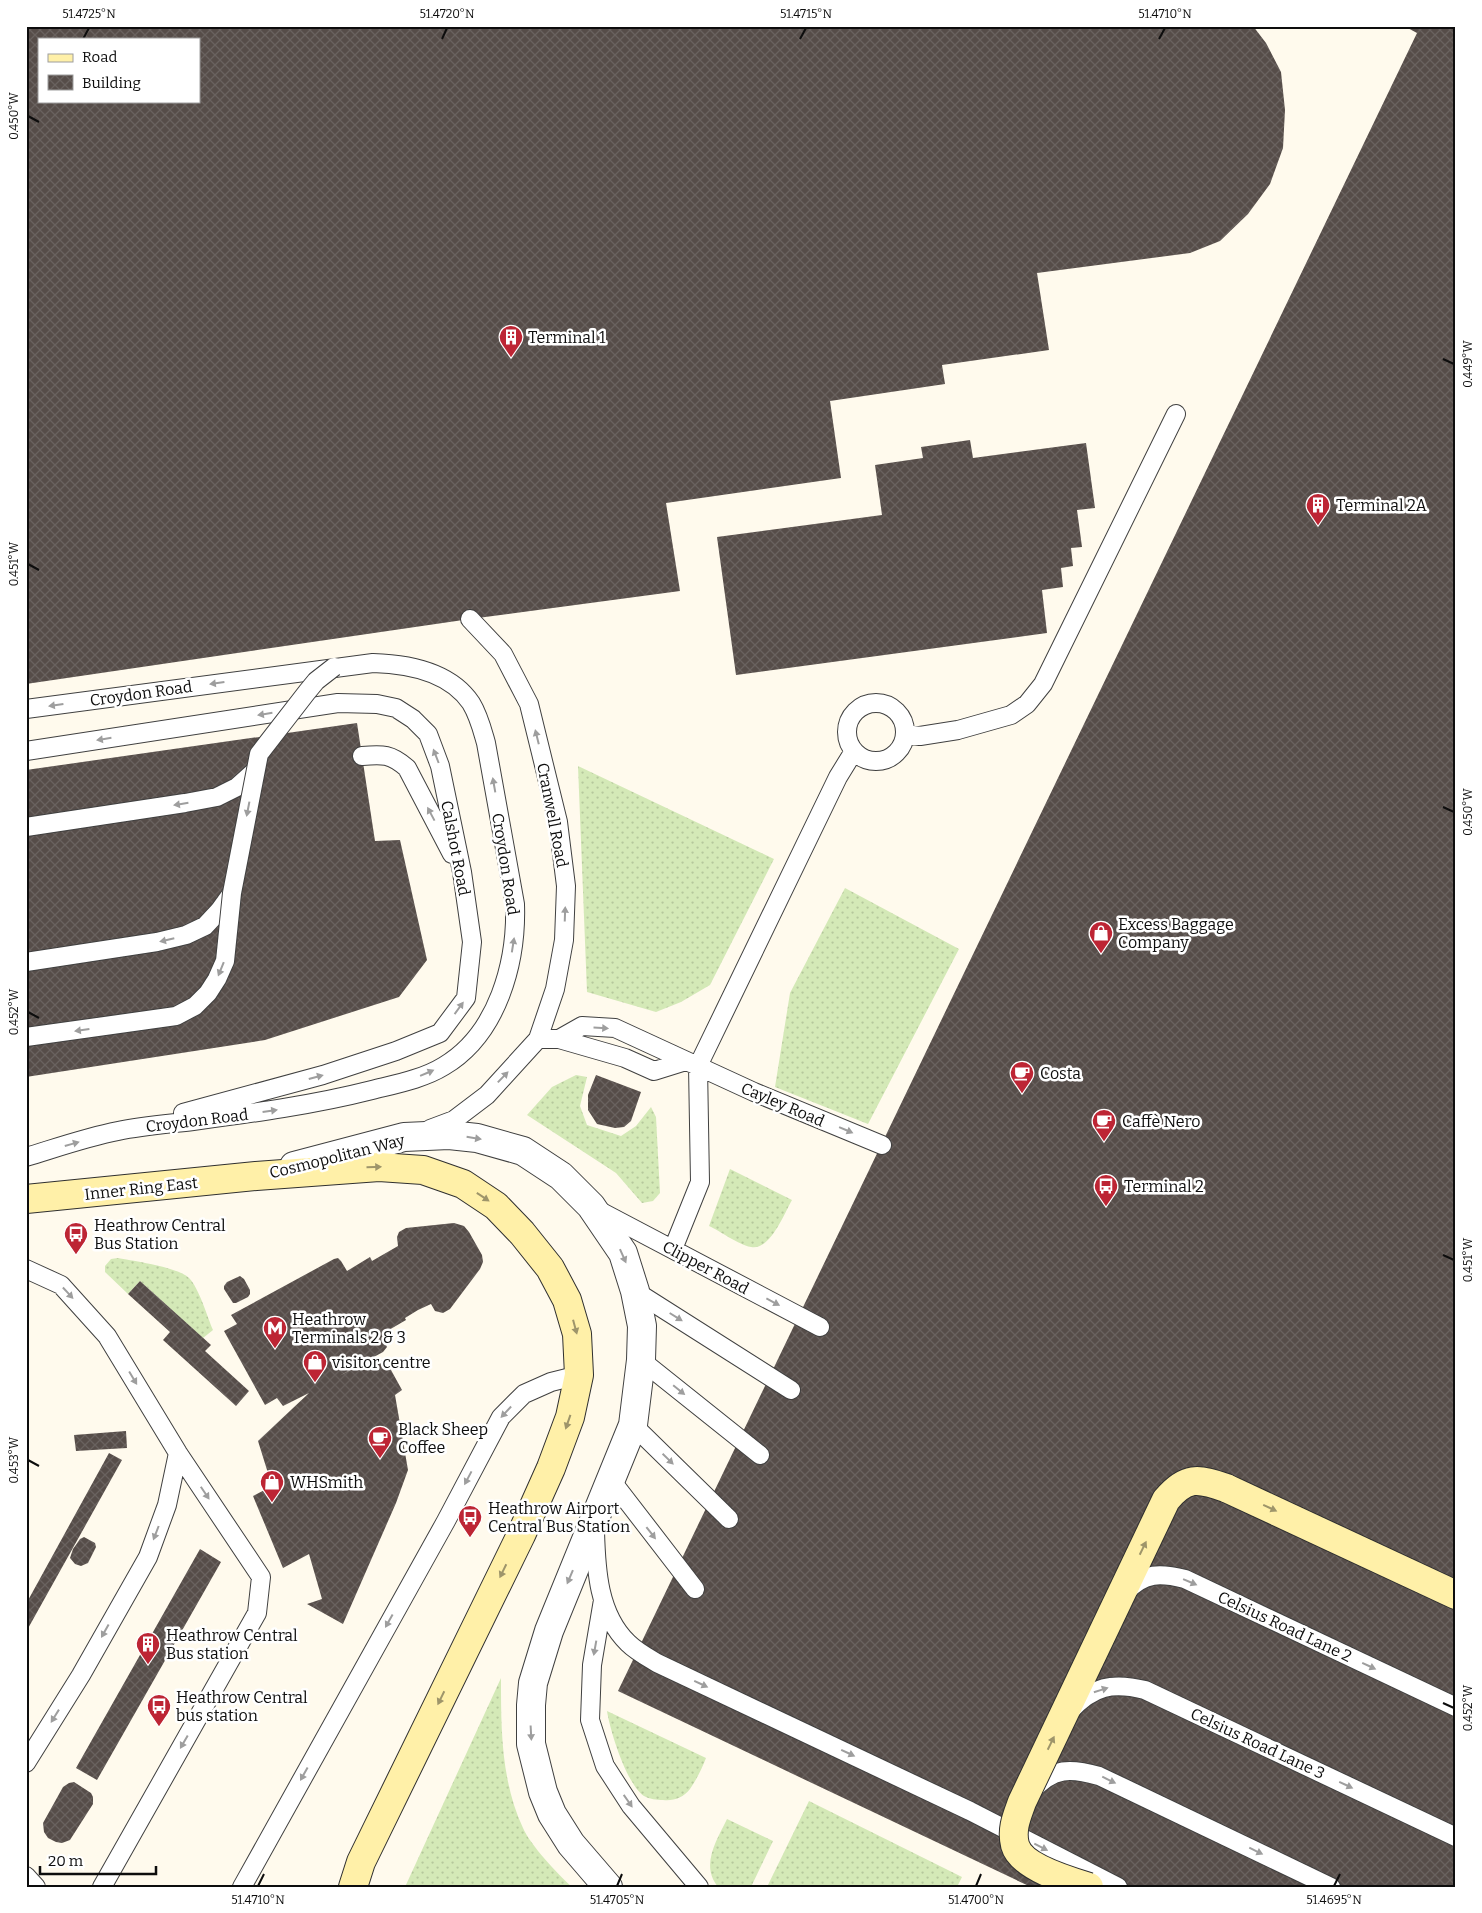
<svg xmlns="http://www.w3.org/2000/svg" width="1482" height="1913" viewBox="0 0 1482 1913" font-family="Bitter,serif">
<defs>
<pattern id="grass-dots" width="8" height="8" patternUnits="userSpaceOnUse" patternTransform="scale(1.25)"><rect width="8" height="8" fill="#d4e9b7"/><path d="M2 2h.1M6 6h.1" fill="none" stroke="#b5c79c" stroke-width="1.8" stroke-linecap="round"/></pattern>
<pattern id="building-cross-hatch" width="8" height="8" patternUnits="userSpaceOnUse" patternTransform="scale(1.25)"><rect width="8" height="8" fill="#564d49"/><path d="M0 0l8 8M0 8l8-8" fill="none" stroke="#69625f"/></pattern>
</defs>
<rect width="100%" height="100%" fill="#fffaed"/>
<path fill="url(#grass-dots)" d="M578,766L774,859L710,985L681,1002L656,1012L587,992Z
M845,888L959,949L868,1124L775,1087L790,993Z
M576,1075L587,1077L580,1106L587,1125L621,1136L636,1126L651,1107L656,1117L660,1193L653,1201L642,1203L616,1173L527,1115L552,1087Z
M730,1169L792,1200C784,1214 770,1251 751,1247C739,1245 720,1231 709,1226Z
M118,1258C133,1261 178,1267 189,1278C199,1288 207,1316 213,1330L203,1338L140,1281L128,1294L105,1272V1266L111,1259Z
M501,1678C501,1728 501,1781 523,1828C531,1846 557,1873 572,1887H405Z
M607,1711L706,1758C702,1768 697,1779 690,1789C683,1798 674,1801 663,1800C657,1800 649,1799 644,1796C627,1785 610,1731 607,1711Z
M809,1801L962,1877L957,1887H767Z
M727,1819L773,1841L751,1887H718C700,1865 717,1840 727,1819Z"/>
<path fill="url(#building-cross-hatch)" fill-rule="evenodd" d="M26,26H1253L1266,43L1281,72L1285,110L1283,148L1270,184L1248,214L1220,241L1190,253L1037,273L1049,350L942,365L945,384L830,401L841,478L666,503L680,591L470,619L26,684ZM39,39H199V101H39Z
M1404,26H1456V1887H1031L618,1691L1417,33Z
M970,440L973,458L1086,443L1095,508L1077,510L1082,547L1071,548L1073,566L1061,568L1063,587L1042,590L1047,633L736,675L717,537L882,515L875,465L923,458L921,447Z
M357,723L375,841L400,840L427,960L399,997L265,1040L26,1077V770Z
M596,1075L641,1092L631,1121L624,1127L615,1128L597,1124L588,1110V1095Z
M454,1223L464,1226L469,1232L482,1255L483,1262L480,1269L450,1309L443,1313L435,1311L431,1304L418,1310L405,1318L406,1320L382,1334L387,1347L383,1352L339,1376L374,1358L384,1361L391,1370L402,1390L395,1395L408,1470L396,1503L343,1624L307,1604L322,1599L309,1554L283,1568L253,1496L272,1486L258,1441L309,1393L283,1406L277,1398L265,1405L224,1331L237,1324L231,1315L334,1259L338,1258L341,1261L347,1271L370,1257L372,1261L398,1246L397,1237L399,1232L406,1228Z
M240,1276L244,1279L250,1290V1294L248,1297L236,1303H233L224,1289V1286L227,1282Z
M140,1281L211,1345L205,1351L249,1391L236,1406L163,1340L170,1332L128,1294Z
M126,1431L127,1448L76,1451L74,1435Z
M109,1453L122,1460L26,1632V1604Z
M84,1537L95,1543L96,1547L88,1563L81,1566L75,1564L70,1558L73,1549L80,1539Z
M200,1549L221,1562L97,1780L76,1768Z
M74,1782L91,1793L93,1797V1804L70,1840L62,1843L56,1842L48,1838L44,1832L43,1823L63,1787L69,1783Z"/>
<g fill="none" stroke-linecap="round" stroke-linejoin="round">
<g stroke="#404040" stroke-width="20">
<path id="lane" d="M847 732a29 29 0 1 1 58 0a29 29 0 1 1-58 0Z
M26,709L373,663C408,664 450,672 471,703C479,716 482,729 486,743L515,904C517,962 498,1034 444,1066C423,1079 396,1084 372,1090C313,1105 253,1113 193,1121C168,1124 142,1126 118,1131C87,1137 56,1148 26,1157
M905,734L920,736L958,730L1011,715L1027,704L1043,684L1176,414
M26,751L338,703L377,704L396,708L413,719L428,734L440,766L462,872L472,942L466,998L440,1033L396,1051L323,1075L183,1113
M362,756C383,754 391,754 407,768L452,854
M26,827L185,803L217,797L237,787L256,770
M26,962L157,942L186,935L205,926L219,911L232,893
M538,1039H559L582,1026L615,1028L754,1092L882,1145
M559,1039L625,1058L654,1071L686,1061
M430,1129L454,1120L487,1095L538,1039L555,989L564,940L566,886L558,822L529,704L503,654L470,619
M596,1209L820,1327
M673,1249L700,1182L698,1066L838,777L854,751
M26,1269L61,1285L107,1336L178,1453L261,1577L257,1613L102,1887
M635,1291L791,1390
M641,1360L760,1455
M633,1425L729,1519
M611,1480L695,1589
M595,1531C596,1569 598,1614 628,1643C636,1651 647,1657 657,1663L970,1811L1118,1887
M603,1600L592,1665L590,1720L605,1766L631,1806L699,1887
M26,1763L81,1675L148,1557L167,1505L178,1453
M1032,1791C1053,1767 1071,1768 1099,1776L1331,1887
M26,1876L36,1887
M242,1887L446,1521L501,1417L524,1394L551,1382L579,1375"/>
</g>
<g stroke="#404040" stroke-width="30">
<path id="street" d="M294,1166L404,1137L449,1135L477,1138L523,1151L561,1176L591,1206L623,1253L635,1291L642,1326L641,1360L633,1425L549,1631L533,1683L531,1705V1744L543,1792L552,1814L571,1844L608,1887"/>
</g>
<g stroke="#2f2f2f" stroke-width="30">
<path id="secondary" d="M26,1199L256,1176L379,1167L423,1170L463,1184L496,1206L522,1233L550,1268L567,1300L577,1334L579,1375L570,1417L551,1468L521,1535L361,1862L353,1887
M1226,1488L1456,1595"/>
</g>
<use href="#lane" stroke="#fff" stroke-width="18"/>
<use href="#street" stroke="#fff" stroke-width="28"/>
<use href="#secondary" stroke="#fff0a8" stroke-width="28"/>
<g stroke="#404040" stroke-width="20" stroke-linecap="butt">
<path id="lane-bridge" d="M26,1037L176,1016L195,1006L208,993L217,979L225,961L232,893L259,754L307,692L316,681L334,667
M1126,1592C1144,1572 1161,1573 1185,1579L1456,1707
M1070,1711C1093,1686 1112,1682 1145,1690L1456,1837"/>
</g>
<g stroke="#2f2f2f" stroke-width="30" stroke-linecap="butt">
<path id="secondary-bridge" d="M1089,1887C1069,1881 1021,1867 1015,1845C1011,1829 1017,1816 1022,1802L1166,1500C1186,1476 1198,1478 1226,1488"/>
</g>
<use href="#lane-bridge" stroke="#fff" stroke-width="18"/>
<use href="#secondary-bridge" stroke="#fff0a8" stroke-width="28"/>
</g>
<defs><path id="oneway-solid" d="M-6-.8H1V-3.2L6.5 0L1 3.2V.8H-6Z" transform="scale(1.25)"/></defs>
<g fill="#9e9e9e">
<use href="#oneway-solid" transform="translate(217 683) rotate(172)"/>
<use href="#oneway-solid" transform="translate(56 705) rotate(172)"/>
<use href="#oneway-solid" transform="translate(265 714) rotate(171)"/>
<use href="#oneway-solid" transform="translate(537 737) rotate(-104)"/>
<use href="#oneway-solid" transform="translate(104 739) rotate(171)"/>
<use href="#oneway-solid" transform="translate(436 756) rotate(-111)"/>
<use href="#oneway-solid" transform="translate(494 785) rotate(-100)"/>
<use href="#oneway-solid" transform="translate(181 804) rotate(171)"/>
<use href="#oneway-solid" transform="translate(248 809) rotate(101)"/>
<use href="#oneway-solid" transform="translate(431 814) rotate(-118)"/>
<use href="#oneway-solid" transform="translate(565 914) rotate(-88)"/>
<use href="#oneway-solid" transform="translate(167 940) rotate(167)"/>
<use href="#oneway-solid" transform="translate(513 945) rotate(-81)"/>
<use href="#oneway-solid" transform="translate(221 969) rotate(112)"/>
<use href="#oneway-solid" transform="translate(459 1008) rotate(-54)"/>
<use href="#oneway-solid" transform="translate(601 1028) rotate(3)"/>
<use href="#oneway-solid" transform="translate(82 1030) rotate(172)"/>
<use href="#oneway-solid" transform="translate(427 1073) rotate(-23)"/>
<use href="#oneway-solid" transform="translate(316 1077) rotate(-15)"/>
<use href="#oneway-solid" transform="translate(503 1077) rotate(-46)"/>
<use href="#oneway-solid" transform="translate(270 1111) rotate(-8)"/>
<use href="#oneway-solid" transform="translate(846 1130) rotate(23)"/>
<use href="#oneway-solid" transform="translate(474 1138) rotate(9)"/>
<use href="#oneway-solid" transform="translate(72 1144) rotate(-16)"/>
<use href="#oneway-solid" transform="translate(623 1256) rotate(66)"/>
<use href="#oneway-solid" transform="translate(68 1293) rotate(47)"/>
<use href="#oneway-solid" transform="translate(773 1302) rotate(28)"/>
<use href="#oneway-solid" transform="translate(676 1317) rotate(32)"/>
<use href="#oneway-solid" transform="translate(133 1378) rotate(59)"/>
<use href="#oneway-solid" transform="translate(679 1390) rotate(39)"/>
<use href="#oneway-solid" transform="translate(506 1412) rotate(133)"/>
<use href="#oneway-solid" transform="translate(668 1459) rotate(44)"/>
<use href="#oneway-solid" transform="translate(468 1478) rotate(118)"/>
<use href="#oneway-solid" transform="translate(205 1493) rotate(56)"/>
<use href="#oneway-solid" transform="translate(156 1533) rotate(111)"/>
<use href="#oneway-solid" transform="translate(651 1533) rotate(52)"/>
<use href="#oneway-solid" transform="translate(570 1577) rotate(113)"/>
<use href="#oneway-solid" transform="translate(1190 1582) rotate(23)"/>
<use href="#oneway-solid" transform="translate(389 1621) rotate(119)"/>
<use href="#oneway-solid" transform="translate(105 1631) rotate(119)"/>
<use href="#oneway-solid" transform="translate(595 1648) rotate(100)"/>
<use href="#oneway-solid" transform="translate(1369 1666) rotate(25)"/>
<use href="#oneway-solid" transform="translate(701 1684) rotate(25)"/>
<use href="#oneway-solid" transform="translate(1101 1690) rotate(-18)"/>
<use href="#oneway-solid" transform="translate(55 1716) rotate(122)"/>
<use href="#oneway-solid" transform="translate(531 1733) rotate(87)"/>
<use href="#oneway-solid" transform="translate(184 1742) rotate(120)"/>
<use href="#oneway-solid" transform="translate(848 1753) rotate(25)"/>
<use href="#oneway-solid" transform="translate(304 1774) rotate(119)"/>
<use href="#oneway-solid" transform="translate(1109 1780) rotate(26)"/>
<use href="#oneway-solid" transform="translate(1346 1785) rotate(25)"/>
<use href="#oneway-solid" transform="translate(628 1801) rotate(55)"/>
<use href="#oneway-solid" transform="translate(1041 1847) rotate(27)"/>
<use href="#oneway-solid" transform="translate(1256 1851) rotate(26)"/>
</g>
<g fill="#9e956a">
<use href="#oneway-solid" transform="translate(374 1167) rotate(-2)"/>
<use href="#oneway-solid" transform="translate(483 1197) rotate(34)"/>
<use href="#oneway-solid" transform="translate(575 1327) rotate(75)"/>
<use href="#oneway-solid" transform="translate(568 1422) rotate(109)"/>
<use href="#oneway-solid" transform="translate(1270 1508) rotate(25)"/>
<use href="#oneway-solid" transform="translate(1143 1548) rotate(-64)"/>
<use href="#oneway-solid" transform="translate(503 1571) rotate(116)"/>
<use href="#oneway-solid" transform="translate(441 1698) rotate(116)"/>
<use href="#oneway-solid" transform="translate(1051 1743) rotate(-64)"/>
</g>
<path fill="none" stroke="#0d0d0d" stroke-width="2" d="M83,39L89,28M442,39L447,28M800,39L806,28M1159,39L1165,28M28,116L39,122M1443,359L1454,364M28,564L39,570M1443,807L1454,812M28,1012L39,1018M1443,1255L1454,1260M28,1460L39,1466M1443,1703L1454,1708M258,1886L264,1874M617,1886L622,1874M976,1886L981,1874M1334,1886L1340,1874"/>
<defs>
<g id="building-pin" transform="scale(1.25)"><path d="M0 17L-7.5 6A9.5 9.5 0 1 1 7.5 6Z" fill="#bd2534" stroke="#fff"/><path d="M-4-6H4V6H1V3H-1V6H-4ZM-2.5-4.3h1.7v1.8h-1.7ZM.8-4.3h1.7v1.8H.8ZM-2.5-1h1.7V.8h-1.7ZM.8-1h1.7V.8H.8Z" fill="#fff"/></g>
<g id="shop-pin" transform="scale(1.25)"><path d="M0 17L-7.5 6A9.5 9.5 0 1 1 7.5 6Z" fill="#bd2534" stroke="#fff"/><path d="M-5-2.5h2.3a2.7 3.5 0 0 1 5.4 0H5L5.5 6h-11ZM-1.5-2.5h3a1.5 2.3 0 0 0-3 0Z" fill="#fff"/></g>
<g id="cafe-pin" transform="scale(1.25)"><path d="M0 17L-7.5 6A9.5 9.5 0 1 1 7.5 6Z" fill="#bd2534" stroke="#fff"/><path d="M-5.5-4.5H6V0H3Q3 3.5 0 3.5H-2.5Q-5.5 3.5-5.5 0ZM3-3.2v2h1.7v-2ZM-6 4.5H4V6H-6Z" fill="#fff"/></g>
<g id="bus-pin" transform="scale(1.25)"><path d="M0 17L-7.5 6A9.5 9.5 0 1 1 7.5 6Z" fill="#bd2534" stroke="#fff"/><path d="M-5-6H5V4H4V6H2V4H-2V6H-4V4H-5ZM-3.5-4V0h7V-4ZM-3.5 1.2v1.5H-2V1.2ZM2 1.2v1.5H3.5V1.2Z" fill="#fff"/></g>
<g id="metro-pin" transform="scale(1.25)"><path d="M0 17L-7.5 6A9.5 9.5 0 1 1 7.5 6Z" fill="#bd2534" stroke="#fff"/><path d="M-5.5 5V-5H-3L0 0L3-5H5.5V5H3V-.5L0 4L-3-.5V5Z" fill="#fff"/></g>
</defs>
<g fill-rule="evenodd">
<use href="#building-pin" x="511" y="337"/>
<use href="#building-pin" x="1318" y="505"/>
<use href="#shop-pin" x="1101" y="933"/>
<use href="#cafe-pin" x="1022" y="1073"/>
<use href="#cafe-pin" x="1104" y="1121"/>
<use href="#bus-pin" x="1106" y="1186"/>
<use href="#bus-pin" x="76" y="1234"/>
<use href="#metro-pin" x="275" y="1328"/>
<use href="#shop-pin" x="315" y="1362"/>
<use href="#cafe-pin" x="380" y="1438"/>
<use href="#shop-pin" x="272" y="1482"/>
<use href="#bus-pin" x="470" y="1517"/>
<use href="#building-pin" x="148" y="1644"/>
<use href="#bus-pin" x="159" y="1706"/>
</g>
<g text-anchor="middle" stroke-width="5" stroke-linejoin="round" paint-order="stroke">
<g font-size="16" fill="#0d0d0d" stroke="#fff" text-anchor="start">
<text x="528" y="343">Terminal 1</text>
<text x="1336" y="511">Terminal 2A</text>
<text x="1118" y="930">Excess Baggage<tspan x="1118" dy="18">Company</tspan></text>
<text x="1040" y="1079">Costa</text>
<text x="1122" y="1127">Caffè Nero</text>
<text x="1124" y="1192">Terminal 2</text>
<text x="94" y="1231">Heathrow Central<tspan x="94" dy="18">Bus Station</tspan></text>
<text x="292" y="1325">Heathrow<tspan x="292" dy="18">Terminals 2 &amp; 3</tspan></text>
<text x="332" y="1368">visitor centre</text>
<text x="398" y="1435">Black Sheep<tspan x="398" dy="18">Coffee</tspan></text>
<text x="290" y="1488">WHSmith</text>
<text x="488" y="1514">Heathrow Airport<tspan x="488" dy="18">Central Bus Station</tspan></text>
<text x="166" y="1641">Heathrow Central<tspan x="166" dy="18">Bus station</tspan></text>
<text x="176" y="1703">Heathrow Central<tspan x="176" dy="18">bus station</tspan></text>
</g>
<g font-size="16" fill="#0d0d0d" stroke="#fff">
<text transform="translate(141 693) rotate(-8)" y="6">Croydon Road</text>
<text transform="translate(553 815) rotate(79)" y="6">Cranwell Road</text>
<text transform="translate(456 848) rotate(79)" y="6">Calshot Road</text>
<text transform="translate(506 864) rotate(81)" y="6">Croydon Road</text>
<text transform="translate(783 1104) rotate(23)" y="6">Cayley Road</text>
<text transform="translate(197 1120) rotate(-7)" y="6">Croydon Road</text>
<text transform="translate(337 1156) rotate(-14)" y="6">Cosmopolitan Way</text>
<text transform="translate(141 1188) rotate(-6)" y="6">Inner Ring East</text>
<text transform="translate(706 1267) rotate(28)" y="6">Clipper Road</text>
<text transform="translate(1285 1626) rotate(25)" y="6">Celsius Road Lane 2</text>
<text transform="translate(1258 1743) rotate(25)" y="6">Celsius Road Lane 3</text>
</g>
</g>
<rect width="1482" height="1913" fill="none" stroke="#ffffff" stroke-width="55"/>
<rect x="38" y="38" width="162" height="65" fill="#ffffff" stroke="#9e9e9e"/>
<rect x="48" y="54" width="25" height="8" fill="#fff0a8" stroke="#9e9e9e"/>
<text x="82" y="62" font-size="15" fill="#0d0d0d">Road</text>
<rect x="48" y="75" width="25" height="15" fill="url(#building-cross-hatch)" stroke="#9e9e9e"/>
<text x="82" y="88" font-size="15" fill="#0d0d0d">Building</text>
<path d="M40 1866v8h116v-8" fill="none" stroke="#0d0d0d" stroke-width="2.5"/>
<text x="48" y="1866" font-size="15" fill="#0d0d0d" stroke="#ffffff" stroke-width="4" paint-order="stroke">20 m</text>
<rect x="28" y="28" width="1426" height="1858" fill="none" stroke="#0d0d0d" stroke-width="2"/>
<g font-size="12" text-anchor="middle" fill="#0d0d0d">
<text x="89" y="18">51.4725°N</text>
<text x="447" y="18">51.4720°N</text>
<text x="806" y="18">51.4715°N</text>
<text x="1165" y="18">51.4710°N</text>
<text transform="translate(14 116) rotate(-90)" y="4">0.450°W</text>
<text transform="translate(1468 364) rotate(-90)" y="4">0.449°W</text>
<text transform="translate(14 564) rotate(-90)" y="4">0.451°W</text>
<text transform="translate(1468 812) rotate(-90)" y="4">0.450°W</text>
<text transform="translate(14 1012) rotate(-90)" y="4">0.452°W</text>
<text transform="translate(1468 1260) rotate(-90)" y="4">0.451°W</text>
<text transform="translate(14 1460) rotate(-90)" y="4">0.453°W</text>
<text transform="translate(1468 1708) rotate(-90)" y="4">0.452°W</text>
<text x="258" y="1904">51.4710°N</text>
<text x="617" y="1904">51.4705°N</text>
<text x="976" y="1904">51.4700°N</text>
<text x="1334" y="1904">51.4695°N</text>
</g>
</svg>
